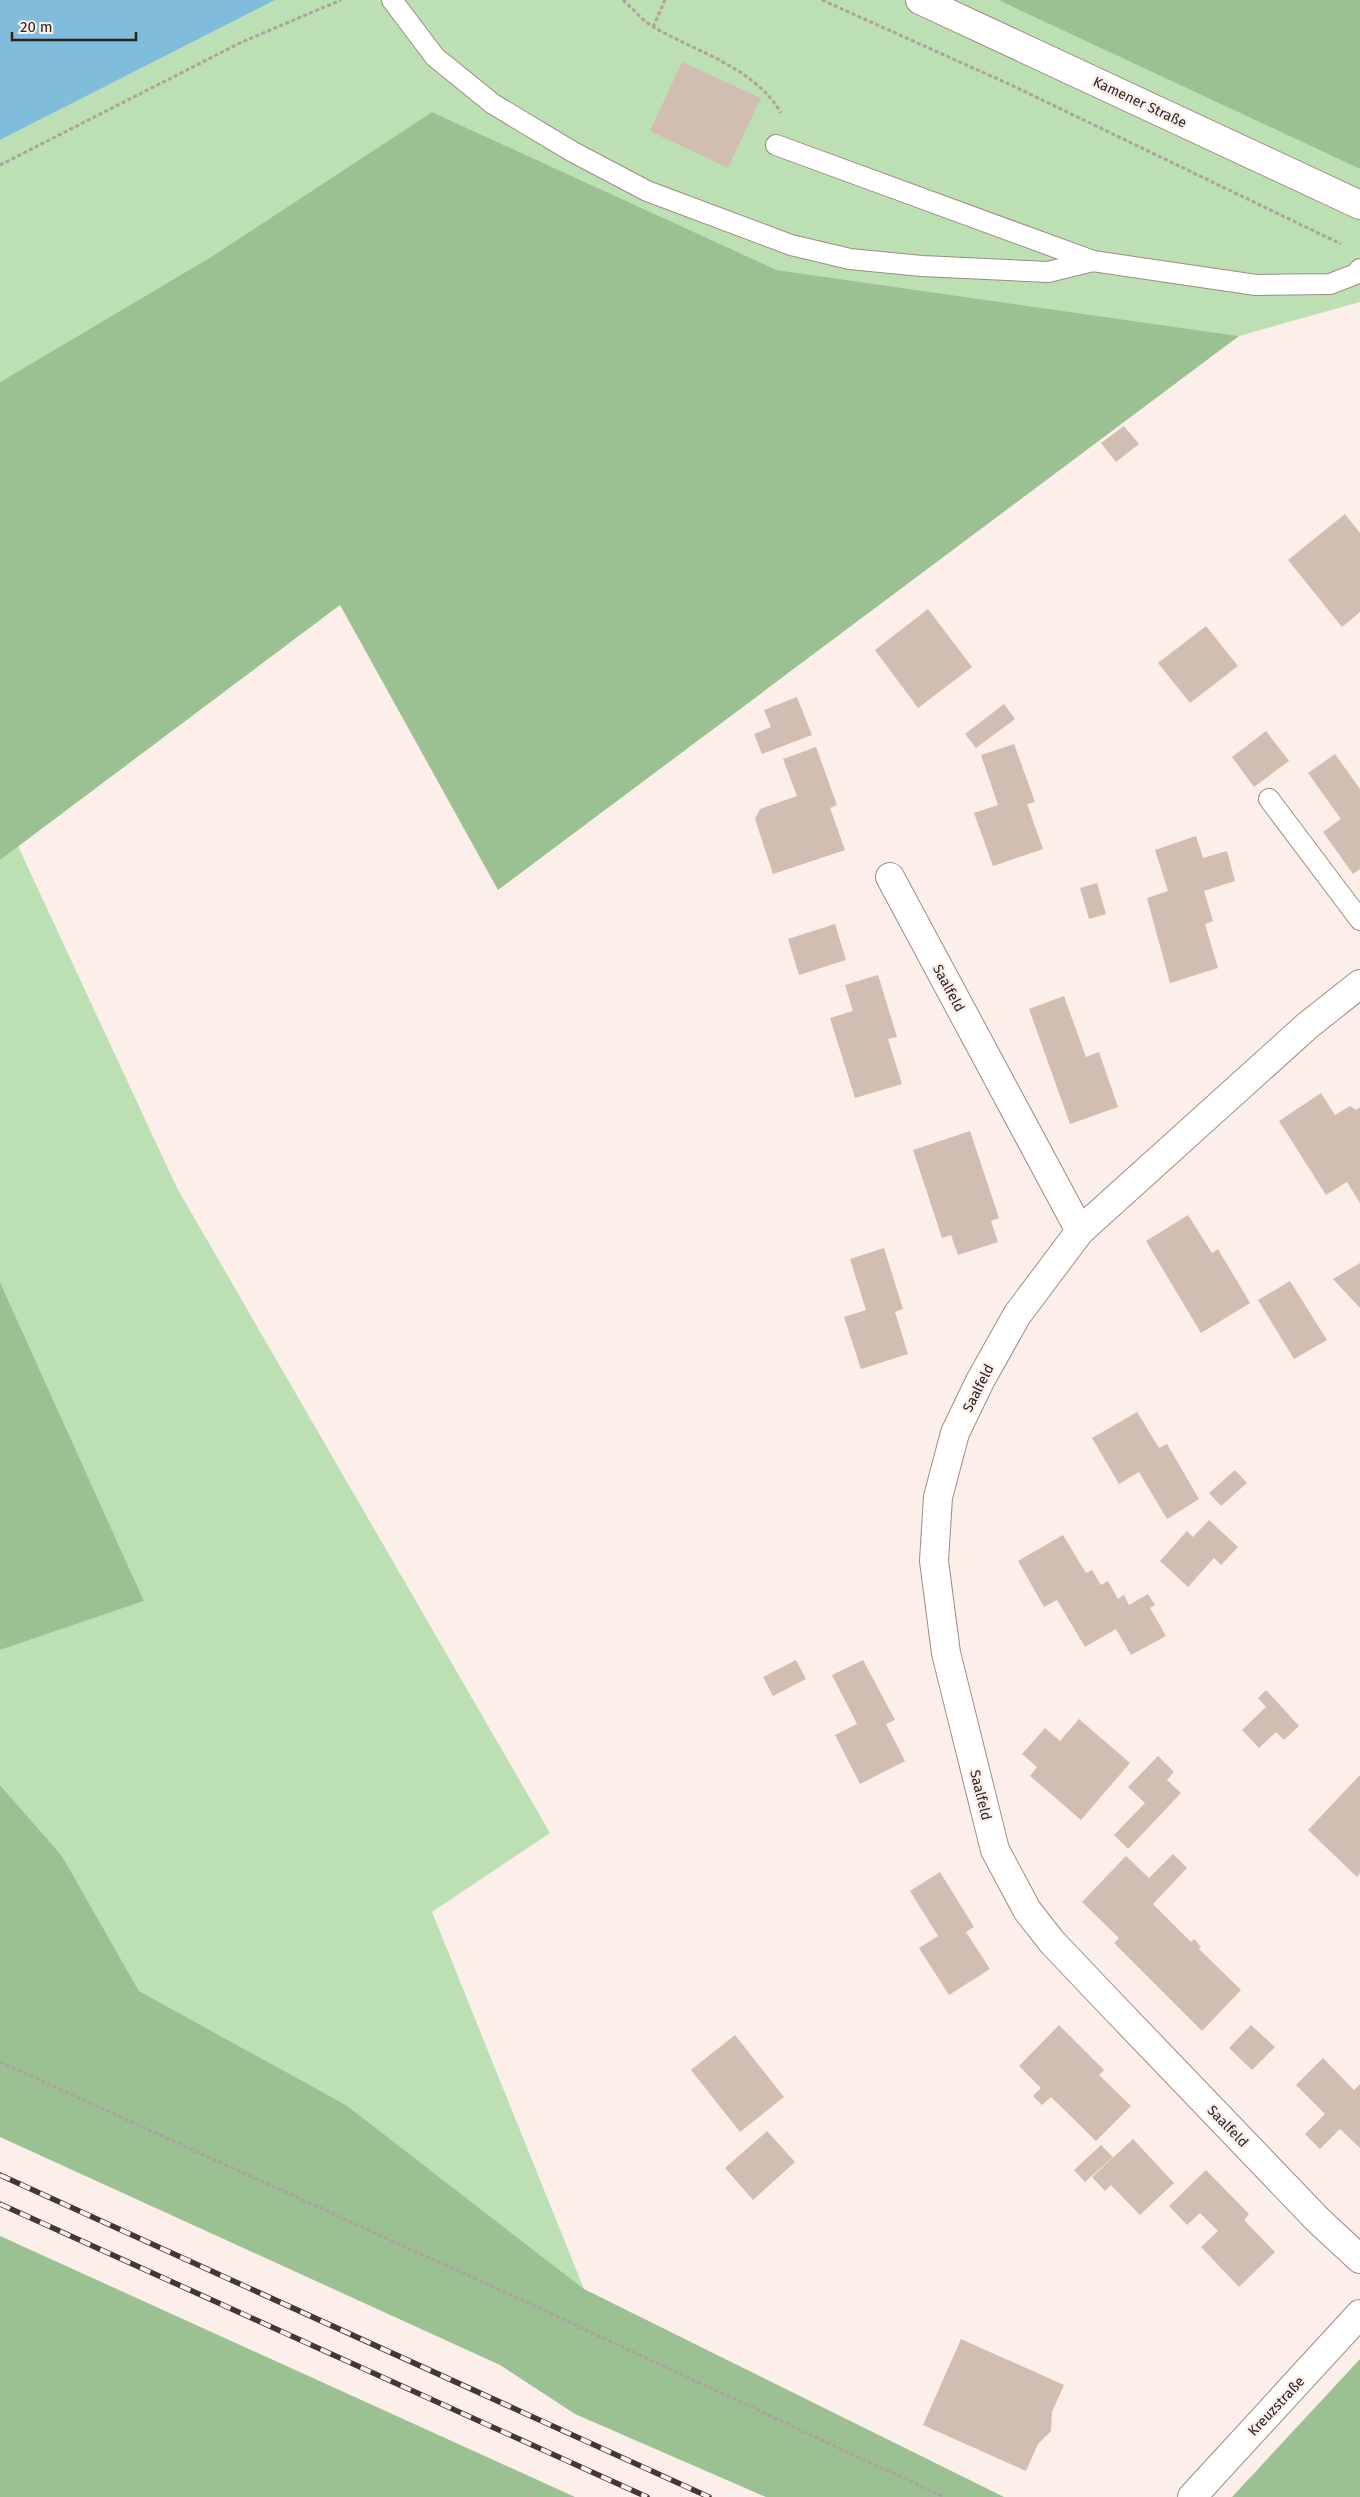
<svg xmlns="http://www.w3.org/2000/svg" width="1360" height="2497" viewBox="0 0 1360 2497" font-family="'Fira Sans',sans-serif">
<rect width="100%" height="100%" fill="#fcefe9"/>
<path fill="#bce0b3" d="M275,0H998L1360,169V302L1239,336L777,270L432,112L211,257L0,382V140Z
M18,846L177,1188L550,1833L432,1912L584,2289L346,2105L139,1991L62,1856L0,1785V1650L144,1601L0,1282V860Z"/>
<path fill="#9bc091" d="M998,0H1360V169Z
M432,112L777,270L1239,336L498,890L340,605L0,860V382L211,257Z
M0,1282L144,1601L0,1650Z
M0,1785L62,1856L139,1991L346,2105L584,2289L1004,2497H766L575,2414L500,2365L0,2137Z
M0,2236L575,2497H0Z
M1360,2359V2497H1232Z"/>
<path fill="#80bcdb" d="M0,0H275L0,140Z"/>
<path fill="#d2bdb3" d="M682,62L761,98L728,168L650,131Z
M1124,426L1139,444L1116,462L1101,443Z
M1345,514L1360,533V612L1342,627L1288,560Z
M928,609L972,667L918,708L875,650Z
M1206,626L1238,666L1190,703L1158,663Z
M797,697L812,735L762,754L754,734L771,727L764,710Z
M1004,704L1015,719L976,748L965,734Z
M1266,731L1289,761L1254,787L1232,757Z
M1014,744L1035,802L1027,804L1043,849L993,866L974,813L998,805L981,755Z
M816,747L837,805L830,808L845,850L773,874L755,819L760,809L797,796L783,759Z
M1335,754L1360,789V869L1353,874L1323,832L1341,819L1308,773Z
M1196,836L1203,858L1227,851L1235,881L1204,891L1213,921L1205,924L1218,968L1170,983L1147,898L1168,891L1155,850Z
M1097,883L1106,914L1089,919L1080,888Z
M835,924L846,960L799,975L788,939Z
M878,975L897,1037L888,1039L902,1084L855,1098L830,1018L853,1011L845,985Z
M1064,996L1086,1057L1099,1052L1118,1107L1070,1124L1029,1009Z
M1321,1093L1335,1115L1350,1106L1356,1110L1360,1107V1203L1347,1182L1326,1195L1279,1121Z
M970,1131L999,1218L991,1221L998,1242L958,1255L951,1235L942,1238L913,1150Z
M1188,1215L1212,1253L1218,1249L1250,1303L1201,1333L1146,1241Z
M884,1248L903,1309L895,1312L908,1354L861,1369L844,1317L866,1310L850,1259Z
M1360,1263V1308L1333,1279Z
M1290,1281L1327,1340L1294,1359L1258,1300Z
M1137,1412L1159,1448L1167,1444L1199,1499L1167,1519L1139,1472L1119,1484L1092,1438Z
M1235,1470L1247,1483L1221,1506L1209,1493Z
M1209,1520L1238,1547L1221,1565L1214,1558L1188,1587L1160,1561L1187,1531L1193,1537Z
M1063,1535L1086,1573L1092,1570L1101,1585L1108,1581L1118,1599L1124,1595L1129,1605L1148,1594L1155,1605L1150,1608L1166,1636L1131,1655L1116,1629L1085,1647L1057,1600L1044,1607L1018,1561Z
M796,1660L806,1679L773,1696L763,1677Z
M863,1660L895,1720L886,1724L905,1761L860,1784L835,1735L857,1724L832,1675Z
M1266,1690L1299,1726L1284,1740L1276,1732L1259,1748L1242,1730L1266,1707L1258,1698Z
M1079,1719L1130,1763L1081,1820L1030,1776L1037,1767L1022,1754L1045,1728L1060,1741Z
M1158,1756L1174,1772L1167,1780L1181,1793L1128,1849L1114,1835L1145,1803L1128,1787Z
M1360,1775V1873L1357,1877L1308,1830Z
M1173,1854L1187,1868L1153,1904L1191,1942L1194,1939L1201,1947L1199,1949L1241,1990L1202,2031L1114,1943L1119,1938L1082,1902L1126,1856L1149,1878Z
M940,1872L974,1927L966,1932L990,1969L949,1995L919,1948L938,1936L910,1891Z
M1059,2025L1104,2070L1099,2075L1131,2106L1096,2141L1051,2097L1042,2105L1033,2096L1041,2088L1019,2066Z
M1251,2025L1275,2047L1252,2070L1229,2048Z
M735,2035L784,2097L740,2132L691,2070Z
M1323,2058L1354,2090L1360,2084V2148L1340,2129L1320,2149L1305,2134L1325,2114L1296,2085Z
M767,2131L795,2162L753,2200L725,2168Z
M1133,2139L1174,2183L1140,2215L1111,2185L1105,2191L1092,2177Z
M1101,2145L1113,2157L1085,2182L1074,2170Z
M1206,2170L1249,2214L1244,2220L1275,2252L1239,2287L1201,2247L1218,2231L1200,2213L1187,2225L1169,2206Z
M961,2339L1064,2385L1052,2412L1051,2431L1038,2444L1026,2471L923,2425Z"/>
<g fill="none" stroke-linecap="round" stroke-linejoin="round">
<g stroke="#9f8c82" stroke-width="22">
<path id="lane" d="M392,0L435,57L493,104L573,152L647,191L791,245L850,259L922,266L1048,272L1093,261
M776,145L1093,261L1256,285L1330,284L1356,274L1360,269
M1269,799L1360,920"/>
</g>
<g stroke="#9f8c82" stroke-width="30">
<path id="street" d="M890,877L1080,1231
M1360,984L1307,1026L1080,1231L1017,1315L980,1381L955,1433L938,1497L934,1561L946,1653L995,1850L1027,1910L1052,1942L1108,2001L1318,2220L1360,2259
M1192,2497L1360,2314"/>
</g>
<g stroke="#9f8c82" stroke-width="30">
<path id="secondary" d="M920,0L1360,205"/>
</g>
<path stroke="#ada29d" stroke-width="3" stroke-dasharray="4 2.5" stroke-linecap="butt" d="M623,0C633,9 643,21 655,28C697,52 755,68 781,113
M822,0L1011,85L1341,244
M653,27L665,0
M0,165L242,42L341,0
M0,2062L509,2294L944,2497"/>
<use href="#lane" stroke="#fff" stroke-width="20"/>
<use href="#street" stroke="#fff" stroke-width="28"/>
<use href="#secondary" stroke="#fff" stroke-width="28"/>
<g stroke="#403834" stroke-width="5.5">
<path id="rail" d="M0,2175L709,2497
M0,2204L647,2497"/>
</g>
<use href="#rail" stroke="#fcefe9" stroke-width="4" stroke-dasharray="11" stroke-linecap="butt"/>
</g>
<g text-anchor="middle" stroke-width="5" stroke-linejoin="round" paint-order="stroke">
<g font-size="14" fill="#2b231f" stroke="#fcefe9">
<text transform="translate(1140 102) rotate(25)" y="5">Kamener Straße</text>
<text transform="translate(949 988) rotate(62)" y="5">Saalfeld</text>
<text transform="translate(978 1388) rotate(-63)" y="5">Saalfeld</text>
<text transform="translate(981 1795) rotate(76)" y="5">Saalfeld</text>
<text transform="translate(1228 2126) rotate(46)" y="5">Saalfeld</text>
<text transform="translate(1276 2406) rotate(-47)" y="5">Kreuzstraße</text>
</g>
</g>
<path d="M12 32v8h124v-8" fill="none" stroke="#2b231f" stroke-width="2.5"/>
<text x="20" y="32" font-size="15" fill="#2b231f" stroke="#fcefe9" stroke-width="4" paint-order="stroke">20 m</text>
</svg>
